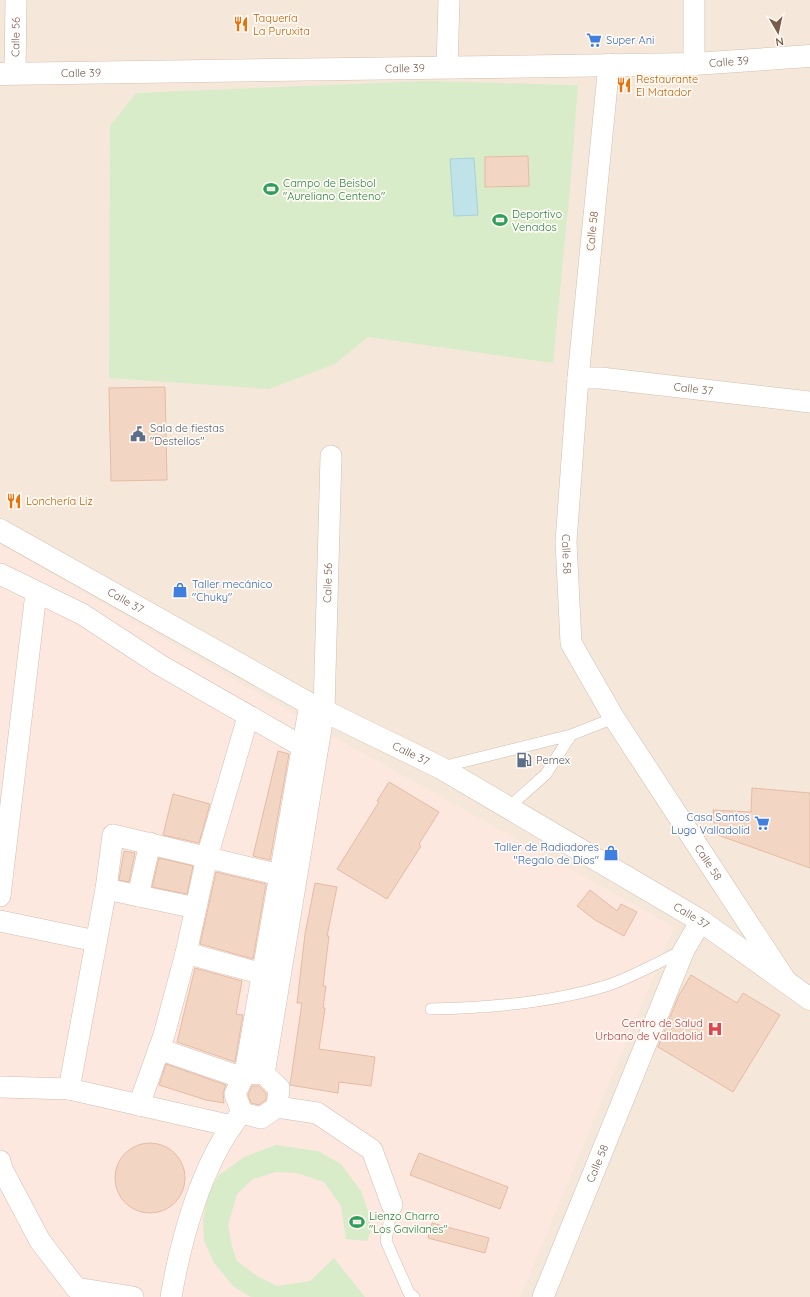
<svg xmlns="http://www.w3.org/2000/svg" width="810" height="1297" viewBox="0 0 810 1297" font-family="Quicksand,sans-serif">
<rect width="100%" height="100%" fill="#fdf6ec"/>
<path fill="#f5e8da" d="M0,0H810V1297H0Z"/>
<path fill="#fde8e0" d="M0,544L316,727L674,927L520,1297H0Z"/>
<path fill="#d8ecc9" d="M426,81L578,85L570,188L553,363L368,337L335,364L269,389L109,378L110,126L136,93Z
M276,1145L318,1151L341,1164L361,1191L368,1211L371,1231L367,1241L346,1239L341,1206L324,1182L297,1173L276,1172L253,1179L237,1194L228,1225L232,1246L237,1261L257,1276L277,1286L310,1281L334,1258L365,1297H251L234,1287L214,1263L204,1241L203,1220L208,1194L219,1175L244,1157Z"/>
<path fill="#bfe3e8" stroke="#a5d3da" d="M474,158L478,215L454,216L450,159Z"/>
<path fill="#f3d5c3" stroke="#e6bba3" d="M528,156L529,186L485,187V157Z
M165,387L167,480L111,481L109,388Z
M278,751L289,754L270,860L253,856Z
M389,782L439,812L419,844L421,846L387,899L337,869L379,802L377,801Z
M752,788L810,793V868L715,834L713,810L751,812Z
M173,794L210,804L199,843L163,835Z
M124,851L135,853L129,882L119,880Z
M159,858L193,866L187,894L152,887Z
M216,872L266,884L253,959L200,944Z
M315,883L337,887L327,936H329L323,986H326L323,1008H325L319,1049L375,1057L371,1086L339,1082L338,1093L290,1085L302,1003H297L305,934Z
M590,890L617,911L621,904L637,912L624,936L595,920L577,906Z
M195,968L242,981L236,1014L243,1015L235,1062L177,1042Z
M691,975L737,1003L743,993L780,1015L733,1092L658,1047L679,995Z
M166,1064L226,1085L223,1093L224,1103L206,1100L159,1085Z
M252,1086H259L266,1093V1100L259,1105L251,1103L248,1095Z
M115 1178a35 35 0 1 1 70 0a35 35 0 1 1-70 0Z
M419,1153L508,1187L500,1209L410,1175Z
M432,1223L489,1238L485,1253L428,1238Z"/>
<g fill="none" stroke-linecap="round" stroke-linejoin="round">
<g stroke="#d1beb0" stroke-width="12">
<path id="lane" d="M571,735L614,718
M442,767L571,735L546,774L508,808
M431,1009C490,1008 551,1003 609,985C634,976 659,962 684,950
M392,1205L386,1241L409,1293L414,1297"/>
</g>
<g stroke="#d1beb0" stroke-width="22">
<g id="street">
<path id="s1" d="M609,64L578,378L566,542L571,643L614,718L786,981"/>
<path d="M694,64V0"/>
<path d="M447,67L449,0"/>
<path id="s2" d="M15,73L16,0"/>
<path id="s3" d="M578,378H601L810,402"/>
<path d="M0,574L82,614L160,665L303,747"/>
<path d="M106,889L196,908"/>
<path d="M0,896L36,593"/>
<path d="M138,896L150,843"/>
<path d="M0,921L96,941"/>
<path d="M186,953L263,974"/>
<path d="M159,1049L243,1078"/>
<path d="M245,1073L310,704"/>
<path id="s4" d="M264,1074L324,710L331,456"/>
<path d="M0,1087L69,1089L232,1126"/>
<path d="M69,1089L106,889L113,835L280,875"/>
<path d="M139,1105L164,1035L186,953L207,857L248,717"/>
<path d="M277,1107L279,1088L264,1074L245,1073L235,1094L242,1113L261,1118L277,1107L317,1113L372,1150L392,1205"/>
<path d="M0,1161L2,1169L40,1241L76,1288L133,1297"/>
<path d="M171,1297C181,1238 202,1163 239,1116"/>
<path id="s5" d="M543,1297L684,950L701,921"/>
</g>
</g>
<g stroke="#d6c0b0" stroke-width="23">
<g id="secondary">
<path id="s6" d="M0,74L694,64L810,56"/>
<path id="s7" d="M0,530L310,704L441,768L701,921L810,999"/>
</g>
</g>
<use href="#lane" stroke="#fff" stroke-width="11"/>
<use href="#street" stroke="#fff" stroke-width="21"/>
<use href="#secondary" stroke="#fff" stroke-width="22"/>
</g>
<defs>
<g id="restaurant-bare" transform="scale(1.2)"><path d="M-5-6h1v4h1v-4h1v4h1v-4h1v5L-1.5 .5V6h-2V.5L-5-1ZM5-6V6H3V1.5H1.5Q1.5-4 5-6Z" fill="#e8710a" stroke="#fffaf3" stroke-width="2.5" paint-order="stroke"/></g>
<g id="supermarket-bare" transform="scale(1.2)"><path d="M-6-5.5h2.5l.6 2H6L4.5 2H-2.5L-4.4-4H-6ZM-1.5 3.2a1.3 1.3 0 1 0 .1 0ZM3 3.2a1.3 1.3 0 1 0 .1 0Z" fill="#3f7fe0" stroke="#fffaf3" stroke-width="2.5" paint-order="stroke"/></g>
<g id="stadium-bare" transform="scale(1.2)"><path d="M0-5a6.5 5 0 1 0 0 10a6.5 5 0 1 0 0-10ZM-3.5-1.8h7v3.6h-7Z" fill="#2e9e5b" stroke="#fffaf3" stroke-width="2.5" paint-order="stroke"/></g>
<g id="civic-bare" transform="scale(1.2)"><path d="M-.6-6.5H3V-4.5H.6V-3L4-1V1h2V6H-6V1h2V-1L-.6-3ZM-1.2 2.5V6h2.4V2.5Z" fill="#5c6f8a" stroke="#fffaf3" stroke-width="2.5" paint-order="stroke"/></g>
<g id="shop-bare" transform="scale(1.2)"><path d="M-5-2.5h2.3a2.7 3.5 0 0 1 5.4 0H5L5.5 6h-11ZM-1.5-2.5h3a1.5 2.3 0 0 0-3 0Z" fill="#3f7fe0" stroke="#fffaf3" stroke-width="2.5" paint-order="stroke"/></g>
<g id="fuel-bare" transform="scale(1.2)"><path d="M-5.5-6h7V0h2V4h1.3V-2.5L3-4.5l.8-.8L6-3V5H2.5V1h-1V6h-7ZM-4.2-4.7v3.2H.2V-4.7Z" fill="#5c6f8a" stroke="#fffaf3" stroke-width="2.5" paint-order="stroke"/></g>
<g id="hospital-bare" transform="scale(1.2)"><path d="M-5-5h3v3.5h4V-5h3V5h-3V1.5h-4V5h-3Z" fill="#e0444e" stroke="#fffaf3" stroke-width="2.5" paint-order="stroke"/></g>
</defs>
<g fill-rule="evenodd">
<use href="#restaurant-bare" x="241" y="24"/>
<use href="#supermarket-bare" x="594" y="40"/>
<use href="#restaurant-bare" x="624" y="85"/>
<use href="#stadium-bare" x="271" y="189"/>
<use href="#stadium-bare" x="500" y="220"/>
<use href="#civic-bare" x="138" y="434"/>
<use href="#restaurant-bare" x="14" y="501"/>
<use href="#shop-bare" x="180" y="590"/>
<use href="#fuel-bare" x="524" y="760"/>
<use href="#supermarket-bare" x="762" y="823"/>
<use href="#shop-bare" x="611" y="853"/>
<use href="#hospital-bare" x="715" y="1029"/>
<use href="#stadium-bare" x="357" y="1222"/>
</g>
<g text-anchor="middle" stroke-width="3.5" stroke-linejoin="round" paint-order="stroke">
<g font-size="11" fill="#c56008" stroke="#fffaf3" text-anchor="start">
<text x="253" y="22">Taquería<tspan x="253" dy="13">La Puruxita</tspan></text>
<text x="636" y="83">Restaurante<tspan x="636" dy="13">El Matador</tspan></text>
<text x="26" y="505">Lonchería Liz</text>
</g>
<g font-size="11" fill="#7a5c4d" stroke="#fffaf3">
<text dy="4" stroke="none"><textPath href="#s2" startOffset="36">Calle 56</textPath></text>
<text dy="4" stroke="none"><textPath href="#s6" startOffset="729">Calle 39</textPath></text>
<text dy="4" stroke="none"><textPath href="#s6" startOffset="405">Calle 39</textPath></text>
<text dy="4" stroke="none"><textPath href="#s6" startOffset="81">Calle 39</textPath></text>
<text transform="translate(592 231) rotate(-84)" y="4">Calle 58</text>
<text dy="4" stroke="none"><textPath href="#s3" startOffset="116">Calle 37</textPath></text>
<text dy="4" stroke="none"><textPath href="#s1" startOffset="492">Calle 58</textPath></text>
<text dy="4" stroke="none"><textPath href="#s4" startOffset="496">Calle 56</textPath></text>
<text dy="4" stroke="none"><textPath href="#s7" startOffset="144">Calle 37</textPath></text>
<text dy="4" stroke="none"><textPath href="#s7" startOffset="468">Calle 37</textPath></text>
<text dy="4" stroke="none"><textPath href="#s1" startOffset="840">Calle 58</textPath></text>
<text dy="4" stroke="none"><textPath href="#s7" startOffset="792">Calle 37</textPath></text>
<text dy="4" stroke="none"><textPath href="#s5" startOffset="144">Calle 58</textPath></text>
</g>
<g font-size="11" fill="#366cbe" stroke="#fffaf3" text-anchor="start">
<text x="606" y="44">Super Ani</text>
<text x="192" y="588">Taller mecánico<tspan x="192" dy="13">"Chuky"</tspan></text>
<text x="750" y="821" text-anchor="end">Casa Santos<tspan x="750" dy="13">Lugo Valladolid</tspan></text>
<text x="599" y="851" text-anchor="end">Taller de Radiadores<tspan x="599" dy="13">"Regalo de Dios"</tspan></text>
</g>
<g font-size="11" fill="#27864d" stroke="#fffaf3" text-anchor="start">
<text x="283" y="187">Campo de Beisbol<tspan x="283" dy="13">"Aureliano Centeno"</tspan></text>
<text x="512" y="218">Deportivo<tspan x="512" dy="13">Venados</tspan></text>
<text x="369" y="1220">Lienzo Charro<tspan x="369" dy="13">"Los Gavilanes"</tspan></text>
</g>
<g font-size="11" fill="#4e5e75" stroke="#fffaf3" text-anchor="start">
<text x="150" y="432">Sala de fiestas<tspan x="150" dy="13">"Destellos"</tspan></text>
<text x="536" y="764">Pemex</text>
</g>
<g font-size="11" fill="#be3a42" stroke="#fffaf3" text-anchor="end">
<text x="703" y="1027">Centro de Salud<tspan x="703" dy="13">Urbano de Valladolid</tspan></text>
</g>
</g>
<g transform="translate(778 32) rotate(171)" stroke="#fffaf3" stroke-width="3" paint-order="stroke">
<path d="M0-3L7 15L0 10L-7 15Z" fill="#7a5c4d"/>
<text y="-6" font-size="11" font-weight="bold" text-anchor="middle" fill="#7a5c4d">N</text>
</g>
</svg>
